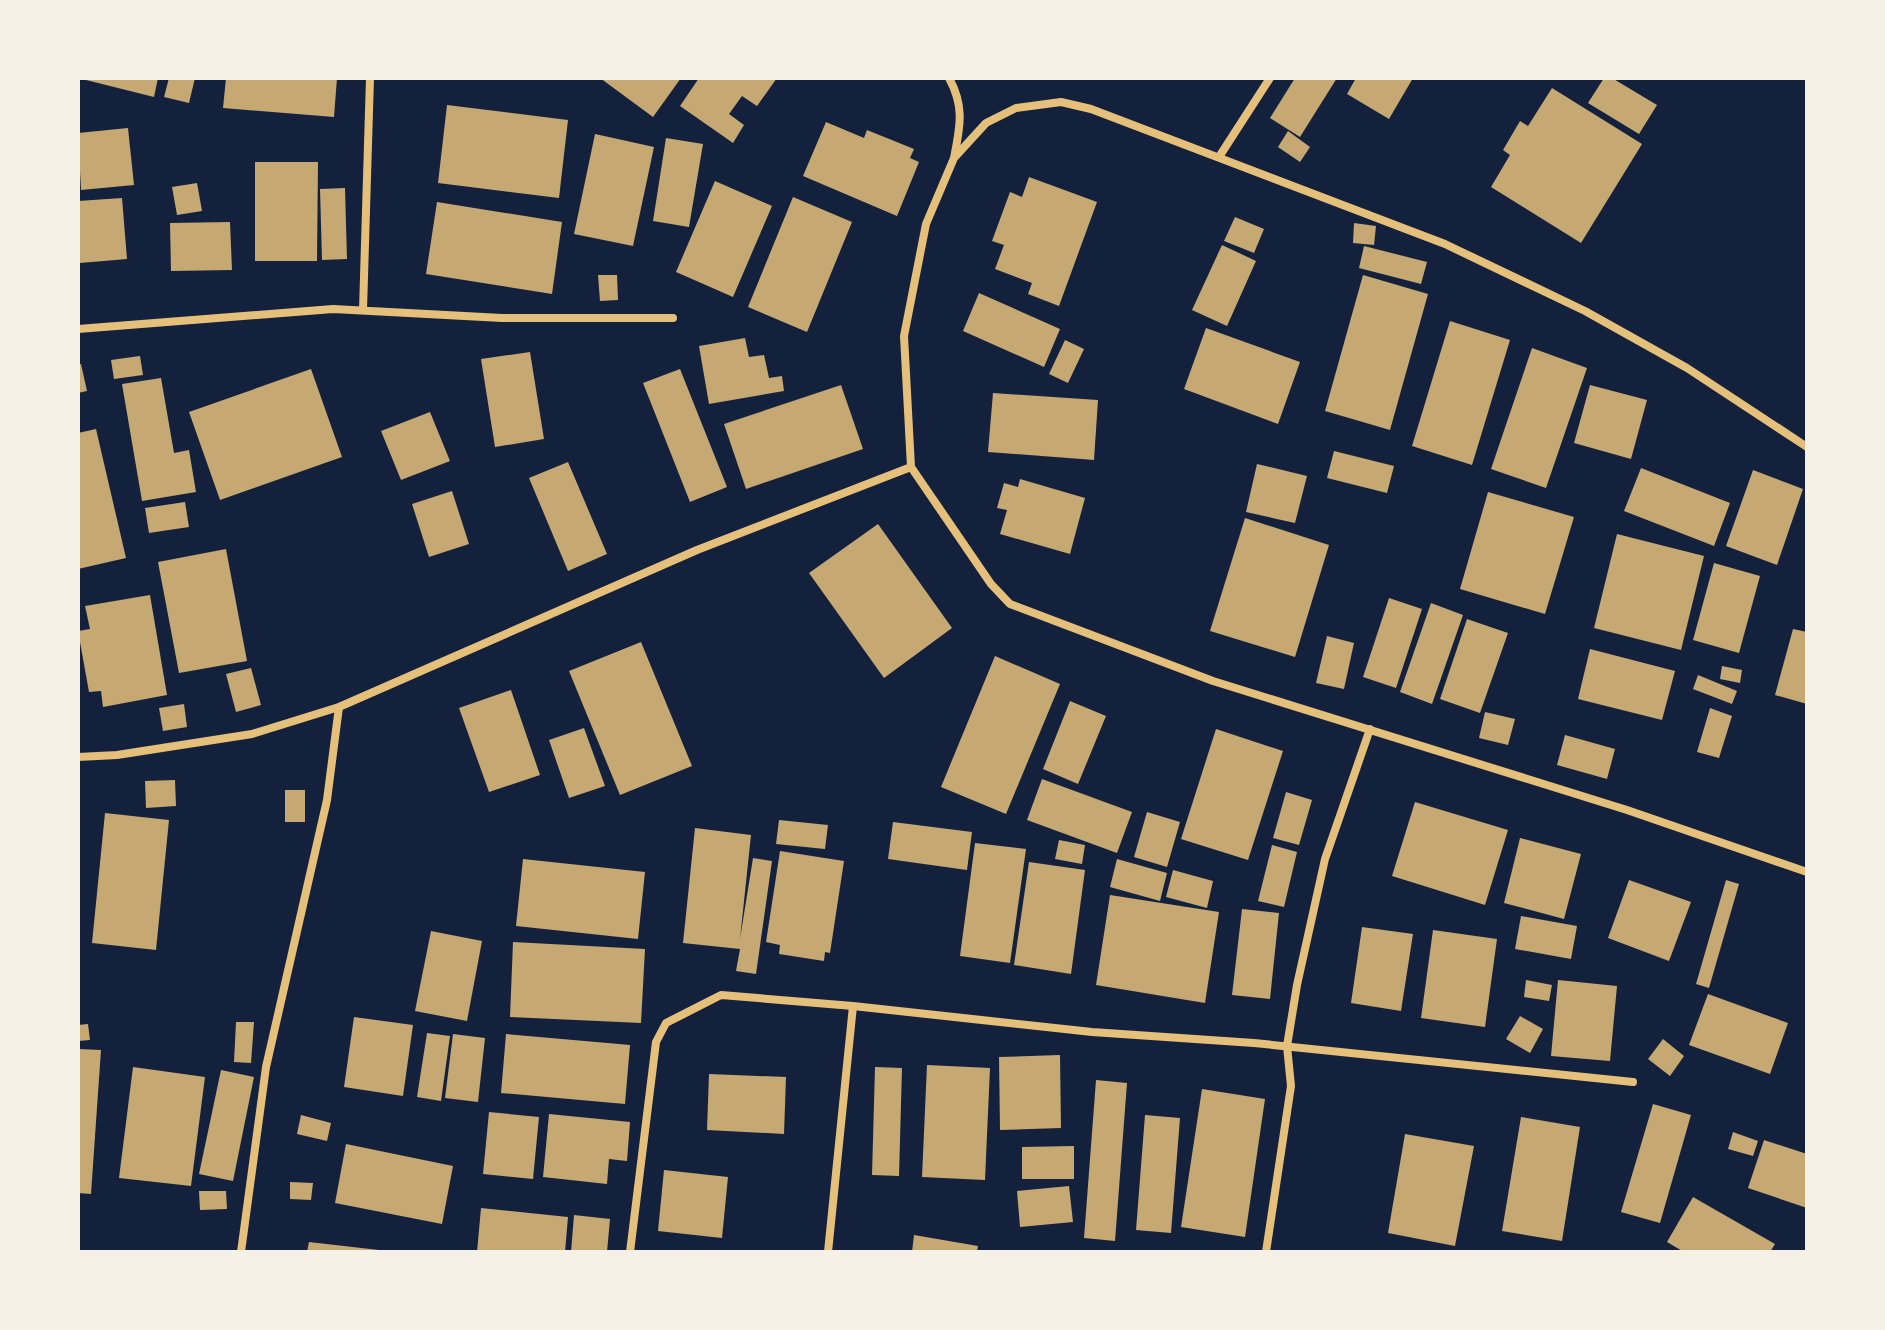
<svg xmlns="http://www.w3.org/2000/svg" width="1885" height="1330" viewBox="0 0 1885 1330" font-family="'Libre Baskerville',serif">
<rect width="100%" height="100%" fill="#14213d"/>
<path fill="#c6a872" d="M78,78H158L154,97Z
M169,78H195L189,103L164,97Z
M226,78H337L334,117L223,108Z
M600,78H681L653,117Z
M699,78H777L757,106L742,96L729,114L744,125L733,143L680,106Z
M1295,78H1337L1300,137L1270,118Z
M1356,78H1413L1389,119L1347,94Z
M1604,78H1612L1657,105L1639,134L1588,103Z
M1552,88L1642,144L1581,243L1491,187L1510,155L1503,150L1520,121L1528,126Z
M447,105L568,120L559,198L438,183Z
M826,122L864,138L867,130L914,149L910,158L919,162L897,216L803,176Z
M128,128L134,185L81,190L78,133Z
M1288,131L1310,147L1300,162L1278,147Z
M595,134L654,147L633,246L574,234Z
M666,138L703,144L689,227L653,221Z
M255,162H318L317,261H255Z
M1029,177L1097,202L1059,306L1028,294L1032,283L995,269L1004,245L992,241L1010,192L1022,197Z
M715,181L772,206L733,297L676,272Z
M197,183L202,211L177,215L172,187Z
M345,188L347,259L322,260L320,189Z
M793,197L852,222L807,332L748,307Z
M122,198L127,259L80,263L78,201Z
M437,202L562,222L552,294L426,274Z
M1235,217L1264,229L1254,253L1224,241Z
M230,222L232,270L171,271L170,223Z
M1354,223L1376,226L1374,245L1353,243Z
M1222,245L1256,261L1227,326L1192,310Z
M1364,246L1427,262L1421,284L1359,268Z
M598,275H617L618,300L600,301Z
M1363,275L1428,294L1390,430L1325,411Z
M979,293L1060,329L1044,367L963,331Z
M1450,321L1510,340L1472,465L1412,446Z
M1206,328L1300,362L1278,424L1184,389Z
M745,338L749,357L764,355L769,378L782,376L784,391L709,404L699,346Z
M1065,340L1084,349L1068,383L1049,374Z
M1532,348L1587,368L1546,488L1491,469Z
M530,352L544,439L495,447L481,359Z
M140,356L143,375L114,379L111,360Z
M81,364L87,391L78,393V365Z
M311,369L342,457L220,500L189,412Z
M680,369L727,487L690,502L643,383Z
M161,378L174,453L189,450L196,492L142,501L122,384Z
M841,385L863,449L746,489L724,424Z
M1590,385L1647,400L1631,459L1574,443Z
M993,393L1098,400L1094,460L988,452Z
M430,412L450,461L401,480L381,431Z
M96,429L126,558L78,569V433Z
M1334,451L1394,466L1387,493L1327,478Z
M568,462L607,554L568,571L529,478Z
M1257,464L1307,476L1295,523L1246,512Z
M1641,468L1730,503L1714,546L1624,511Z
M1753,470L1803,489L1777,565L1726,546Z
M1020,479L1085,498L1070,554L1000,534L1007,510L997,508L1004,483L1018,487Z
M452,491L469,544L429,557L412,504Z
M1488,492L1574,517L1545,614L1460,589Z
M185,502L189,527L149,533L145,508Z
M1245,518L1329,545L1295,657L1210,631Z
M878,524L952,628L884,678L809,573Z
M1617,534L1704,556L1681,650L1594,628Z
M226,549L247,661L179,673L158,562Z
M1714,563L1760,576L1739,653L1693,640Z
M150,595L167,695L103,707L101,691L89,692L78,631L90,629L85,606Z
M1389,598L1422,609L1396,688L1363,677Z
M1431,603L1463,615L1432,704L1400,692Z
M1467,619L1508,633L1480,713L1440,699Z
M1793,629L1807,632V704L1775,695Z
M1327,636L1354,643L1344,689L1316,683Z
M641,642L692,766L620,795L569,671Z
M1590,649L1675,671L1662,720L1578,699Z
M995,656L1060,684L1006,814L941,787Z
M1722,666L1742,670L1740,683L1720,679Z
M251,668L261,705L236,712L226,674Z
M1698,675L1737,691L1732,704L1693,689Z
M511,690L540,775L489,792L459,708Z
M1070,701L1106,716L1078,784L1043,769Z
M184,704L187,727L163,731L159,708Z
M1710,708L1732,716L1719,758L1697,752Z
M1485,712L1515,719L1508,745L1479,738Z
M584,728L605,786L569,798L549,740Z
M1216,729L1283,751L1248,860L1181,839Z
M1565,735L1615,749L1607,779L1557,765Z
M1042,779L1132,812L1117,853L1027,820Z
M175,780L176,806L146,808L145,781Z
M285,790H305V822H285Z
M1286,792L1312,800L1299,845L1273,838Z
M1415,802L1508,830L1485,905L1392,876Z
M1147,812L1180,822L1167,867L1134,857Z
M105,813L169,820L156,950L92,943Z
M779,820L828,825L825,849L776,844Z
M893,822L972,832L967,870L888,859Z
M695,828L751,835L740,939L753,858L772,861L756,974L736,971L740,949L683,943Z
M1520,838L1581,854L1564,919L1504,903Z
M1059,840L1085,845L1082,864L1055,859Z
M975,843L1026,849L1010,963L960,956Z
M1272,845L1297,852L1284,907L1258,901Z
M780,851L844,861L830,953L825,952L824,961L779,954L780,945L766,942Z
M523,859L645,872L638,939L516,926Z
M1117,859L1167,873L1160,901L1110,887Z
M1029,862L1085,870L1071,974L1014,965Z
M1173,870L1213,881L1207,908L1166,897Z
M1629,880L1691,902L1669,961L1608,938Z
M1726,880L1739,884L1709,988L1696,984Z
M1110,895L1219,912L1205,1003L1096,985Z
M1242,909L1279,913L1270,999L1232,995Z
M1521,916L1577,926L1571,959L1515,949Z
M1362,927L1413,934L1401,1011L1351,1003Z
M1433,930L1497,939L1485,1027L1421,1018Z
M431,931L482,941L467,1021L415,1011Z
M513,942L645,949L641,1023L510,1017Z
M1526,980L1552,985L1549,1001L1524,997Z
M1558,980L1617,986L1610,1061L1551,1056Z
M1708,994L1788,1023L1770,1074L1689,1045Z
M1520,1016L1543,1029L1530,1053L1506,1039Z
M354,1017L413,1025L403,1096L344,1087Z
M236,1022H254L251,1063L234,1062Z
M88,1024L90,1040L78,1041V1025Z
M427,1033L450,1036L441,1101L417,1097Z
M453,1034L485,1038L478,1102L445,1098Z
M506,1034L630,1045L625,1104L501,1093Z
M1663,1039L1684,1056L1670,1076L1648,1059Z
M78,1049L101,1050L91,1194L78,1193Z
M1060,1055L1061,1128L1000,1130L999,1057Z
M927,1065L990,1068L985,1180L922,1177Z
M133,1067L205,1077L191,1186L119,1178Z
M875,1067L902,1068L899,1176L872,1175Z
M221,1070L254,1077L233,1181L199,1174Z
M709,1074L786,1077L784,1134L707,1130Z
M1096,1080L1127,1083L1115,1241L1084,1238Z
M1202,1089L1265,1099L1245,1237L1181,1227Z
M1653,1104L1691,1115L1660,1223L1621,1212Z
M489,1112L539,1117L533,1179L483,1174Z
M549,1114L630,1122L627,1161L609,1159L607,1184L543,1177Z
M301,1115L331,1123L327,1141L297,1134Z
M1145,1115L1180,1118L1171,1233L1136,1230Z
M1521,1117L1580,1127L1562,1241L1502,1231Z
M1733,1132L1758,1141L1753,1156L1728,1149Z
M1405,1134L1474,1146L1455,1246L1388,1233Z
M1764,1140L1807,1154V1208L1748,1188Z
M346,1144L453,1166L442,1224L335,1203Z
M1074,1146V1179H1022V1147Z
M664,1170L728,1177L722,1238L658,1231Z
M290,1182L313,1183L311,1200L290,1199Z
M1069,1186L1073,1222L1020,1227L1017,1191Z
M199,1191H226L227,1209L200,1210Z
M1693,1197L1775,1244L1770,1252H1684L1667,1242Z
M481,1208L568,1217L565,1252H477Z
M574,1215L610,1219L607,1252H571Z
M914,1235L978,1246L977,1252H912Z
M309,1242L379,1250V1252H307Z"/>
<g fill="none" stroke-linecap="round" stroke-linejoin="round">
<path stroke="#e5c07b" stroke-width="8" d="M949,78C965,107 960,127 954,158
M1219,157L1270,78
M363,310L370,78
M78,329L333,309L502,318H673
M1807,447L1687,368L1585,311L1445,244L1091,109L1061,102L1016,108L986,123L954,158L926,224L904,336L911,467L991,584L1010,604L1213,681L1627,810L1807,872
M78,757L117,755L252,734L339,707L697,550L911,467
M241,1252L266,1067L327,800L339,707
M630,1252L656,1042L666,1023L721,995L853,1006L1092,1032L1254,1043L1633,1082
M828,1252L853,1006
M1266,1252L1291,1086L1287,1046L1297,985L1325,859L1370,729"/>
</g>
<rect width="1885" height="1330" fill="none" stroke="#f6f1e7" stroke-width="160"/>
</svg>
